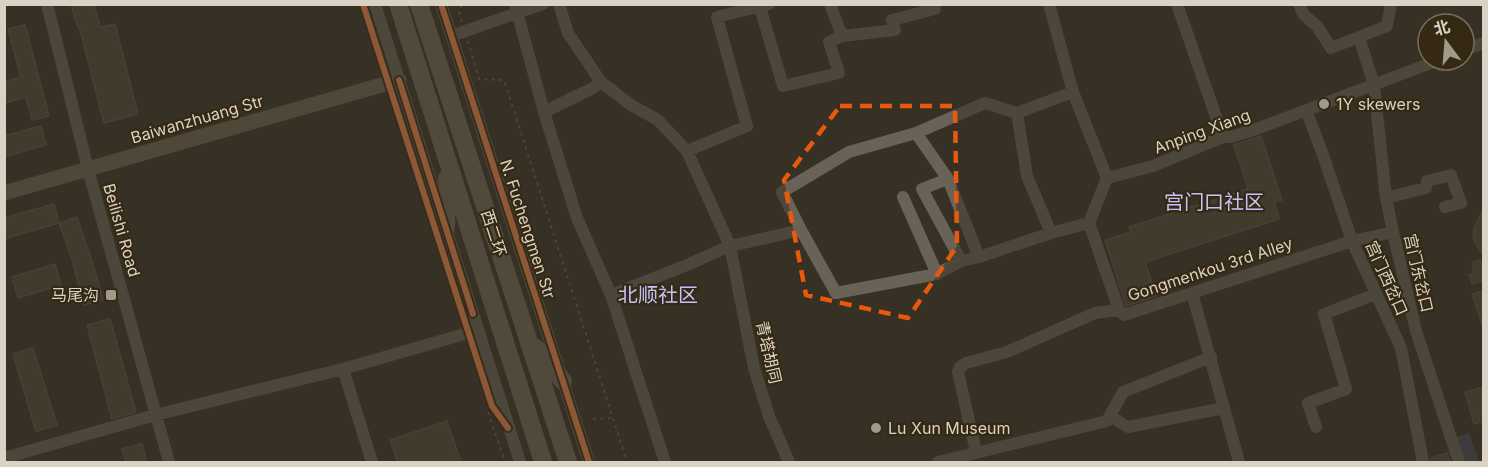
<svg xmlns="http://www.w3.org/2000/svg" width="1488" height="467" viewBox="0 0 1488 467" font-family="Inter,'Noto Sans SC',sans-serif">
<rect width="100%" height="100%" fill="#373125"/>
<path fill="#47475d" d="M1469,433L1479,461L1463,462L1454,438Z"/>
<path fill="#4e4639" stroke="#59544a" stroke-width="1.5" d="M71,4H94L100,27L115,24L138,114L104,123L79,26H77Z
M25,25L49,116L32,120L26,97L4,103V82L21,77L8,29Z
M41,126L46,145L4,157V136Z
M1261,136L1282,200L1274,202L1279,219L1145,262L1156,296L1126,306L1105,240L1131,232L1129,227L1248,189L1234,145Z
M54,204L59,223L4,239V218Z
M1484,208V257L1475,242L1473,235L1474,228Z
M77,217L93,264L103,300L84,305L71,256L59,223Z
M1480,260L1484,280L1472,284L1469,275L1474,273L1472,262Z
M55,264L61,285L18,298L12,277Z
M1482,291L1484,296L1482,324L1472,294Z
M110,319L136,412L112,419L87,325Z
M33,348L57,425L36,431L13,354Z
M1484,387V421L1474,424L1465,392Z
M447,421L461,462H398L390,440Z
M142,444L147,462H126L122,449Z
M1447,453L1450,462H1431V458Z"/>
<g fill="none" stroke-linecap="round" stroke-linejoin="round">
<path stroke="#655f55" stroke-width="2" stroke-dasharray="3 4.5" stroke-linecap="butt" d="M462,22L459,12L462,4
M468,41L479,79L504,80L627,462
M488,412L505,462
M593,419L611,418"/>
<path stroke="#696357" stroke-width="12" d="M47,4L88,169L169,462
M375,4L520,462
M441,4L589,462
M515,4L544,112L577,218L611,295L665,462
M830,4L842,36L895,30L892,20L935,9L934,4
M1049,4L1073,92L1107,178
M1177,4L1223,137
M1299,4L1303,14L1317,26L1331,48L1359,37
M1391,4L1387,26L1359,37L1374,85L1386,198L1393,232L1416,331L1459,462
M760,7L783,86L839,73L829,42L842,36
M451,36L543,4
M1464,50L1484,43
M601,82L631,105L658,120L687,151L730,246L754,368L769,416L789,462
M1306,110L1323,155L1352,241L1401,348L1423,462
M544,112L593,88L601,82L568,33L559,4
M1017,113L1027,176L1051,233
M916,133L948,179L979,257
M687,151L747,126L717,17L769,4
M948,179L922,189L961,261
M903,197L937,274
M1386,198L1426,188L1427,181L1451,175L1461,203L1445,207
M1089,223L1107,178L1153,166L1223,137H1231L1259,128L1439,60
M1089,223L1119,310
M801,230L782,192L849,152L916,133L985,103L1017,113L1073,92
M1192,293L1239,462
M611,295L687,265L730,246L801,230L836,293L937,274L961,261L979,257L1051,233L1089,223
M1110,416L1128,427L1224,408
M1316,427L1308,403L1346,389L1324,314L1376,294
M976,452L958,372L960,367L966,363L1007,352L1095,313L1119,310L1124,315L1352,241L1393,232
M4,458L155,415L343,369
M372,462L343,369L468,333
M938,462L1107,421L1123,392L1211,357"/>
<path stroke="#6d6452" stroke-width="15" d="M4,193L399,80"/>
<path stroke="#726855" stroke-width="18" d="M398,4L543,462
M419,4L568,462
M446,228L447,178
M536,348L563,381"/>
<g stroke="#352913" stroke-width="10">
<path id="cycleway" d="M363,4L492,406L508,428
M441,4L589,462
M399,80L473,314"/>
</g>
<use href="#cycleway" stroke="#f5874c" stroke-width="6"/>
</g>
<path d="M0 0H1488V467H0ZM840,106H955L957,246L908,318L806,295L784,180Z" fill="#373125" fill-opacity=".55" fill-rule="evenodd"/>
<path fill="none" stroke="#e8590c" stroke-width="4.5" stroke-dasharray="12 8" stroke-linejoin="round" d="M840,106H955L957,246L908,318L806,295L784,180Z"/>
<g fill="#a09a8d" stroke="#352913" stroke-width="2">
<circle cx="1324" cy="104" r="6"/>
<rect x="105" y="289" width="12" height="12" rx="3"/>
<circle cx="876" cy="428" r="6"/>
</g>
<g text-anchor="middle" stroke-width="4.5" stroke-linejoin="round" paint-order="stroke">
<g font-size="16" fill="#d9d2c5" stroke="#352913" text-anchor="start">
<text x="1336" y="110">1Y skewers</text>
<text x="99" y="301" text-anchor="end">马尾沟</text>
<text x="888" y="434">Lu Xun Museum</text>
</g>
<g font-size="16" fill="#d9d2c5" stroke="#352913">
<text transform="translate(197 119) rotate(-16)" y="6">Baiwanzhuang Str</text>
<text transform="translate(1202 131) rotate(-20)" y="6">Anping Xiang</text>
<text transform="translate(528 229) rotate(72)" y="6">N. Fuchengmen Str</text>
<text transform="translate(122 230) rotate(74)" y="6">Beilishi Road</text>
<text transform="translate(494 233) rotate(72)" y="6">西二环</text>
<text transform="translate(1210 269) rotate(-18)" y="6">Gongmenkou 3rd Alley</text>
<text transform="translate(1419 273) rotate(77)" y="6">宫门东岔口</text>
<text transform="translate(1387 278) rotate(66)" y="6">宫门西岔口</text>
<text transform="translate(769 352) rotate(77)" y="6">青塔胡同</text>
</g>
<g font-size="20" fill="#c2c2fb" stroke="#352913">
<text x="1214" y="209">宫门口社区</text>
<text x="658" y="302">北顺社区</text>
</g>
</g>
<rect width="1488" height="467" fill="none" stroke="#d9d2c5" stroke-width="12"/>
<g transform="translate(1446 42) rotate(344)"><circle r="28" fill="#352913" stroke="#776d5a" stroke-width="1.5"/>
<path d="M0-4.5L10 22L0 15L-10 22Z" fill="#a09a8d"/>
<text y="-9" font-size="16" font-weight="bold" text-anchor="middle" fill="#d9d2c5">北</text>
</g>
</svg>
